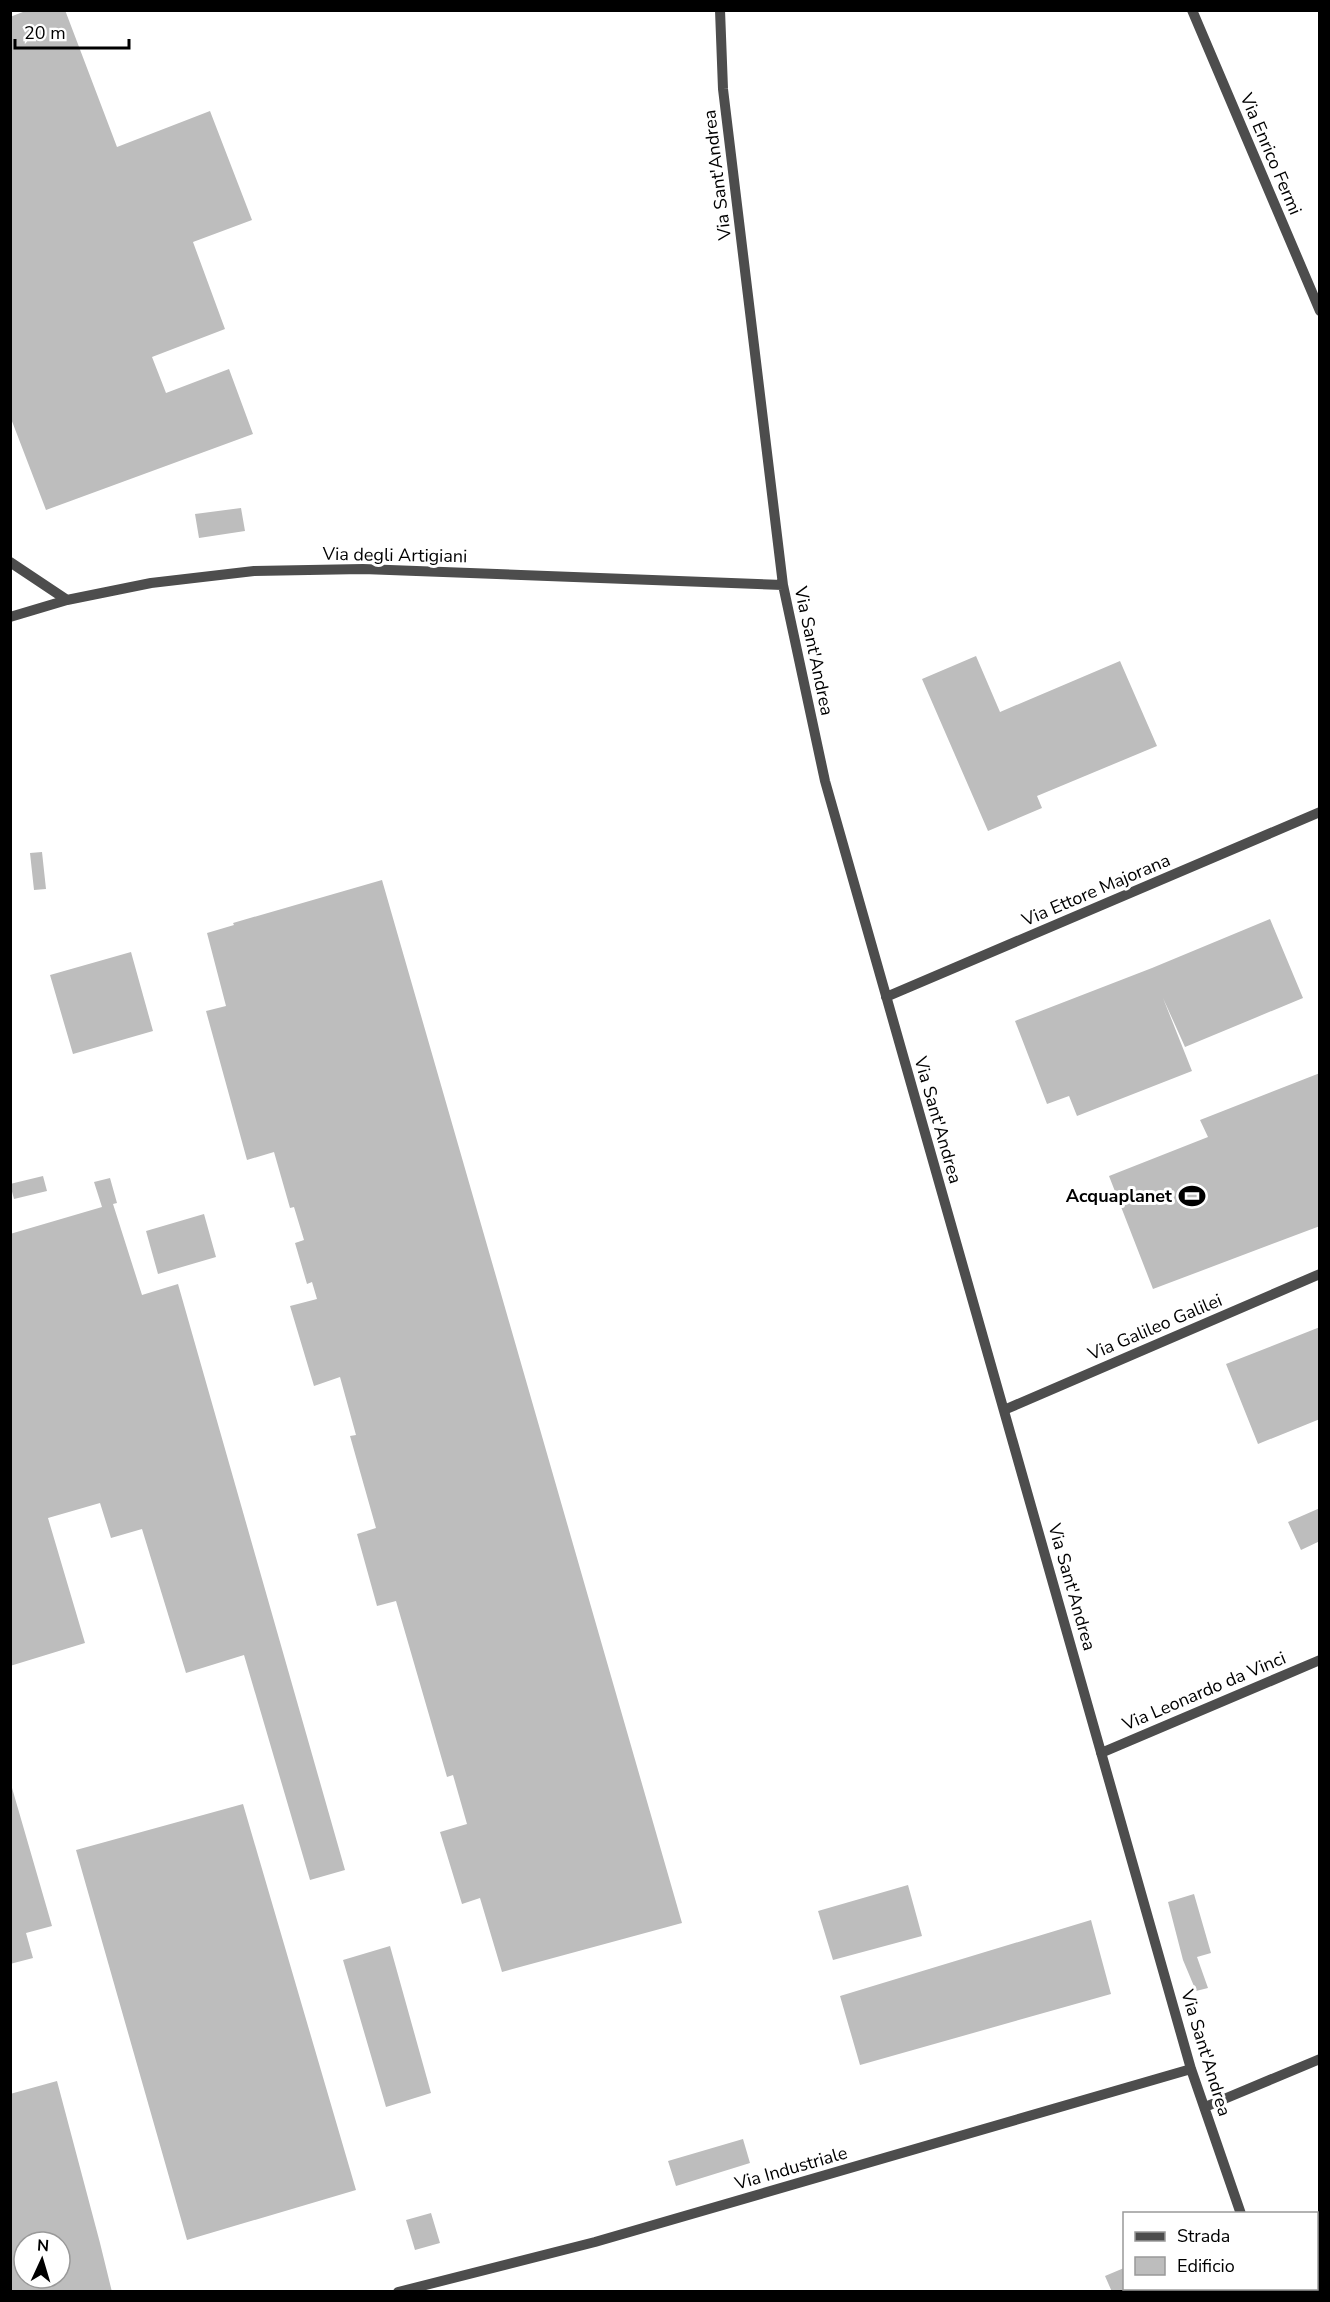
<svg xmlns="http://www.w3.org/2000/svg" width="1330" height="2302" viewBox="0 0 1330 2302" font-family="'Nunito Sans',sans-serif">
<rect width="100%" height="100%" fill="#fff"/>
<path fill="#bdbdbd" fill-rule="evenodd" d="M28,10H65L117,147L210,111L252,220L193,242L225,329L152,357L166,393L229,369L253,434L46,510L10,416V17Z
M241,508L245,531L199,538L195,514Z
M976,656L1000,712L1120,661L1157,746L1037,796L1042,808L988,831L922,679Z
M42,852L46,889L34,890L30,853Z
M382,880L682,1923L502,1972L480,1898L462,1904L440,1832L467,1824L453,1775L447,1777L396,1601L377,1606L357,1534L376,1528L350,1436L356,1435L340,1377L314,1386L290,1306L317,1299L312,1282L307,1284L295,1243L304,1240L294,1207L290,1208L274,1152L247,1160L206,1011L226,1006L207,933L234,925L233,923Z
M1270,919L1303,998L1185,1047L1163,998L1192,1071L1077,1116L1069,1096L1047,1104L1015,1021L1152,968Z
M131,952L153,1031L73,1054L50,975Z
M1320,1073V1226L1153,1289L1109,1176L1208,1137L1200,1120Z
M43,1176L47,1191L14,1199L10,1184Z
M110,1178L117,1203L113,1204L142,1295L178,1284L345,1870L310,1880L244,1655L186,1673L142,1529L111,1538L100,1503L48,1518L85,1643L10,1666V1234L102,1207L94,1182Z
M204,1214L216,1257L158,1274L146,1231Z
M1320,1327V1419L1258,1444L1226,1364Z
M1320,1508V1541L1301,1550L1288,1522Z
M10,1781L52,1926L26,1933L33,1958L10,1964Z
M243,1804L356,2190L187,2240L76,1850Z
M908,1885L922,1936L833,1960L818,1911Z
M1194,1894L1211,1953L1197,1957L1208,1988L1196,1991L1183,1960L1168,1902Z
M1091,1920L1111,1994L860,2065L840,1996Z
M390,1946L431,2093L386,2107L343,1960Z
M57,2081L100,2243L112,2292H10V2094ZM24,2242H60V2278H24Z
M743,2139L750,2163L676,2186L668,2161Z
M431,2213L440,2243L415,2250L406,2220Z
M1124,2268V2288H1222L1224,2292H1112L1105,2276Z"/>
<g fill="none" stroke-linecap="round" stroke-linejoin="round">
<path stroke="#4d4d4d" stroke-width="10" d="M720,10L723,89L783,585L825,781L1191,2069L1241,2214
M1192,10L1320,311
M10,562L67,600
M10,617L67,600L151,583L254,571L363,569L783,585
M886,997L1320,812
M1004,1410L1320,1274
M1101,1753L1320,1660
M1205,2107L1320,2059
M1270,2288L1271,2292
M398,2292L595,2242L1191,2069"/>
</g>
<defs>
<g id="stadium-bare" transform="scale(2.07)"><path d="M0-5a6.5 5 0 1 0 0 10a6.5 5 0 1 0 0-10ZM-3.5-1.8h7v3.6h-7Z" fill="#000" stroke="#fff" stroke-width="2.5" paint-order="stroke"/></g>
</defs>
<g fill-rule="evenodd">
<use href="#stadium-bare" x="1192" y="1196"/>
</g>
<g text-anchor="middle" stroke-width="6" stroke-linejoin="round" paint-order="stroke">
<g font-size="18" fill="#000" stroke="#fff">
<text transform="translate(1271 154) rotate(67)" y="6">Via Enrico Fermi</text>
<text transform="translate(717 175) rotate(-97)" y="6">Via Sant'Andrea</text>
<text transform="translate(395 555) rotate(1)" y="6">Via degli Artigiani</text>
<text transform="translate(814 651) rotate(78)" y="6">Via Sant'Andrea</text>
<text transform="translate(1096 890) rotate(-23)" y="6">Via Ettore Majorana</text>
<text transform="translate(938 1120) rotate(74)" y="6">Via Sant'Andrea</text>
<text transform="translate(1155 1327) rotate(-23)" y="6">Via Galileo Galilei</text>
<text transform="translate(1072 1587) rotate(74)" y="6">Via Sant'Andrea</text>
<text transform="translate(1204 1691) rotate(-23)" y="6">Via Leonardo da Vinci</text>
<text transform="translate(1206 2053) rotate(73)" y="6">Via Sant'Andrea</text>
<text transform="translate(791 2168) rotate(-16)" y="6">Via Industriale</text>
</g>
<g font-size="18" font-weight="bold" fill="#000" stroke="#fff" text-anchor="end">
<text x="1172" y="1202">Acquaplanet</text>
</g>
</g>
<rect width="1330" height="2302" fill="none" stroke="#000000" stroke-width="24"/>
<rect x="1123" y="2212" width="195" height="78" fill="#ffffff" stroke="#999999" stroke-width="1.5"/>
<rect x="1135" y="2232" width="30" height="9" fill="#4d4d4d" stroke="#999999" stroke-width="1.5"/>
<text x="1177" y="2242" font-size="18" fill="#000000">Strada</text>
<rect x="1135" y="2257" width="30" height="18" fill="#bdbdbd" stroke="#999999" stroke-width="1.5"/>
<text x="1177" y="2272" font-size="18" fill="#000000">Edificio</text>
<g transform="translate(42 2260) rotate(4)"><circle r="28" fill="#ffffff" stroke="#999999" stroke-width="1.5"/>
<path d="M0-4.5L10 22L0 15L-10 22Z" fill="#000000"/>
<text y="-9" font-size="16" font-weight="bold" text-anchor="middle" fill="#000000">N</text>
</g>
<path d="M15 39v9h114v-9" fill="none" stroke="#000000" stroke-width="3"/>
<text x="24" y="39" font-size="18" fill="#000000" stroke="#ffffff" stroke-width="4.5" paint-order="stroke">20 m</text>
</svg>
